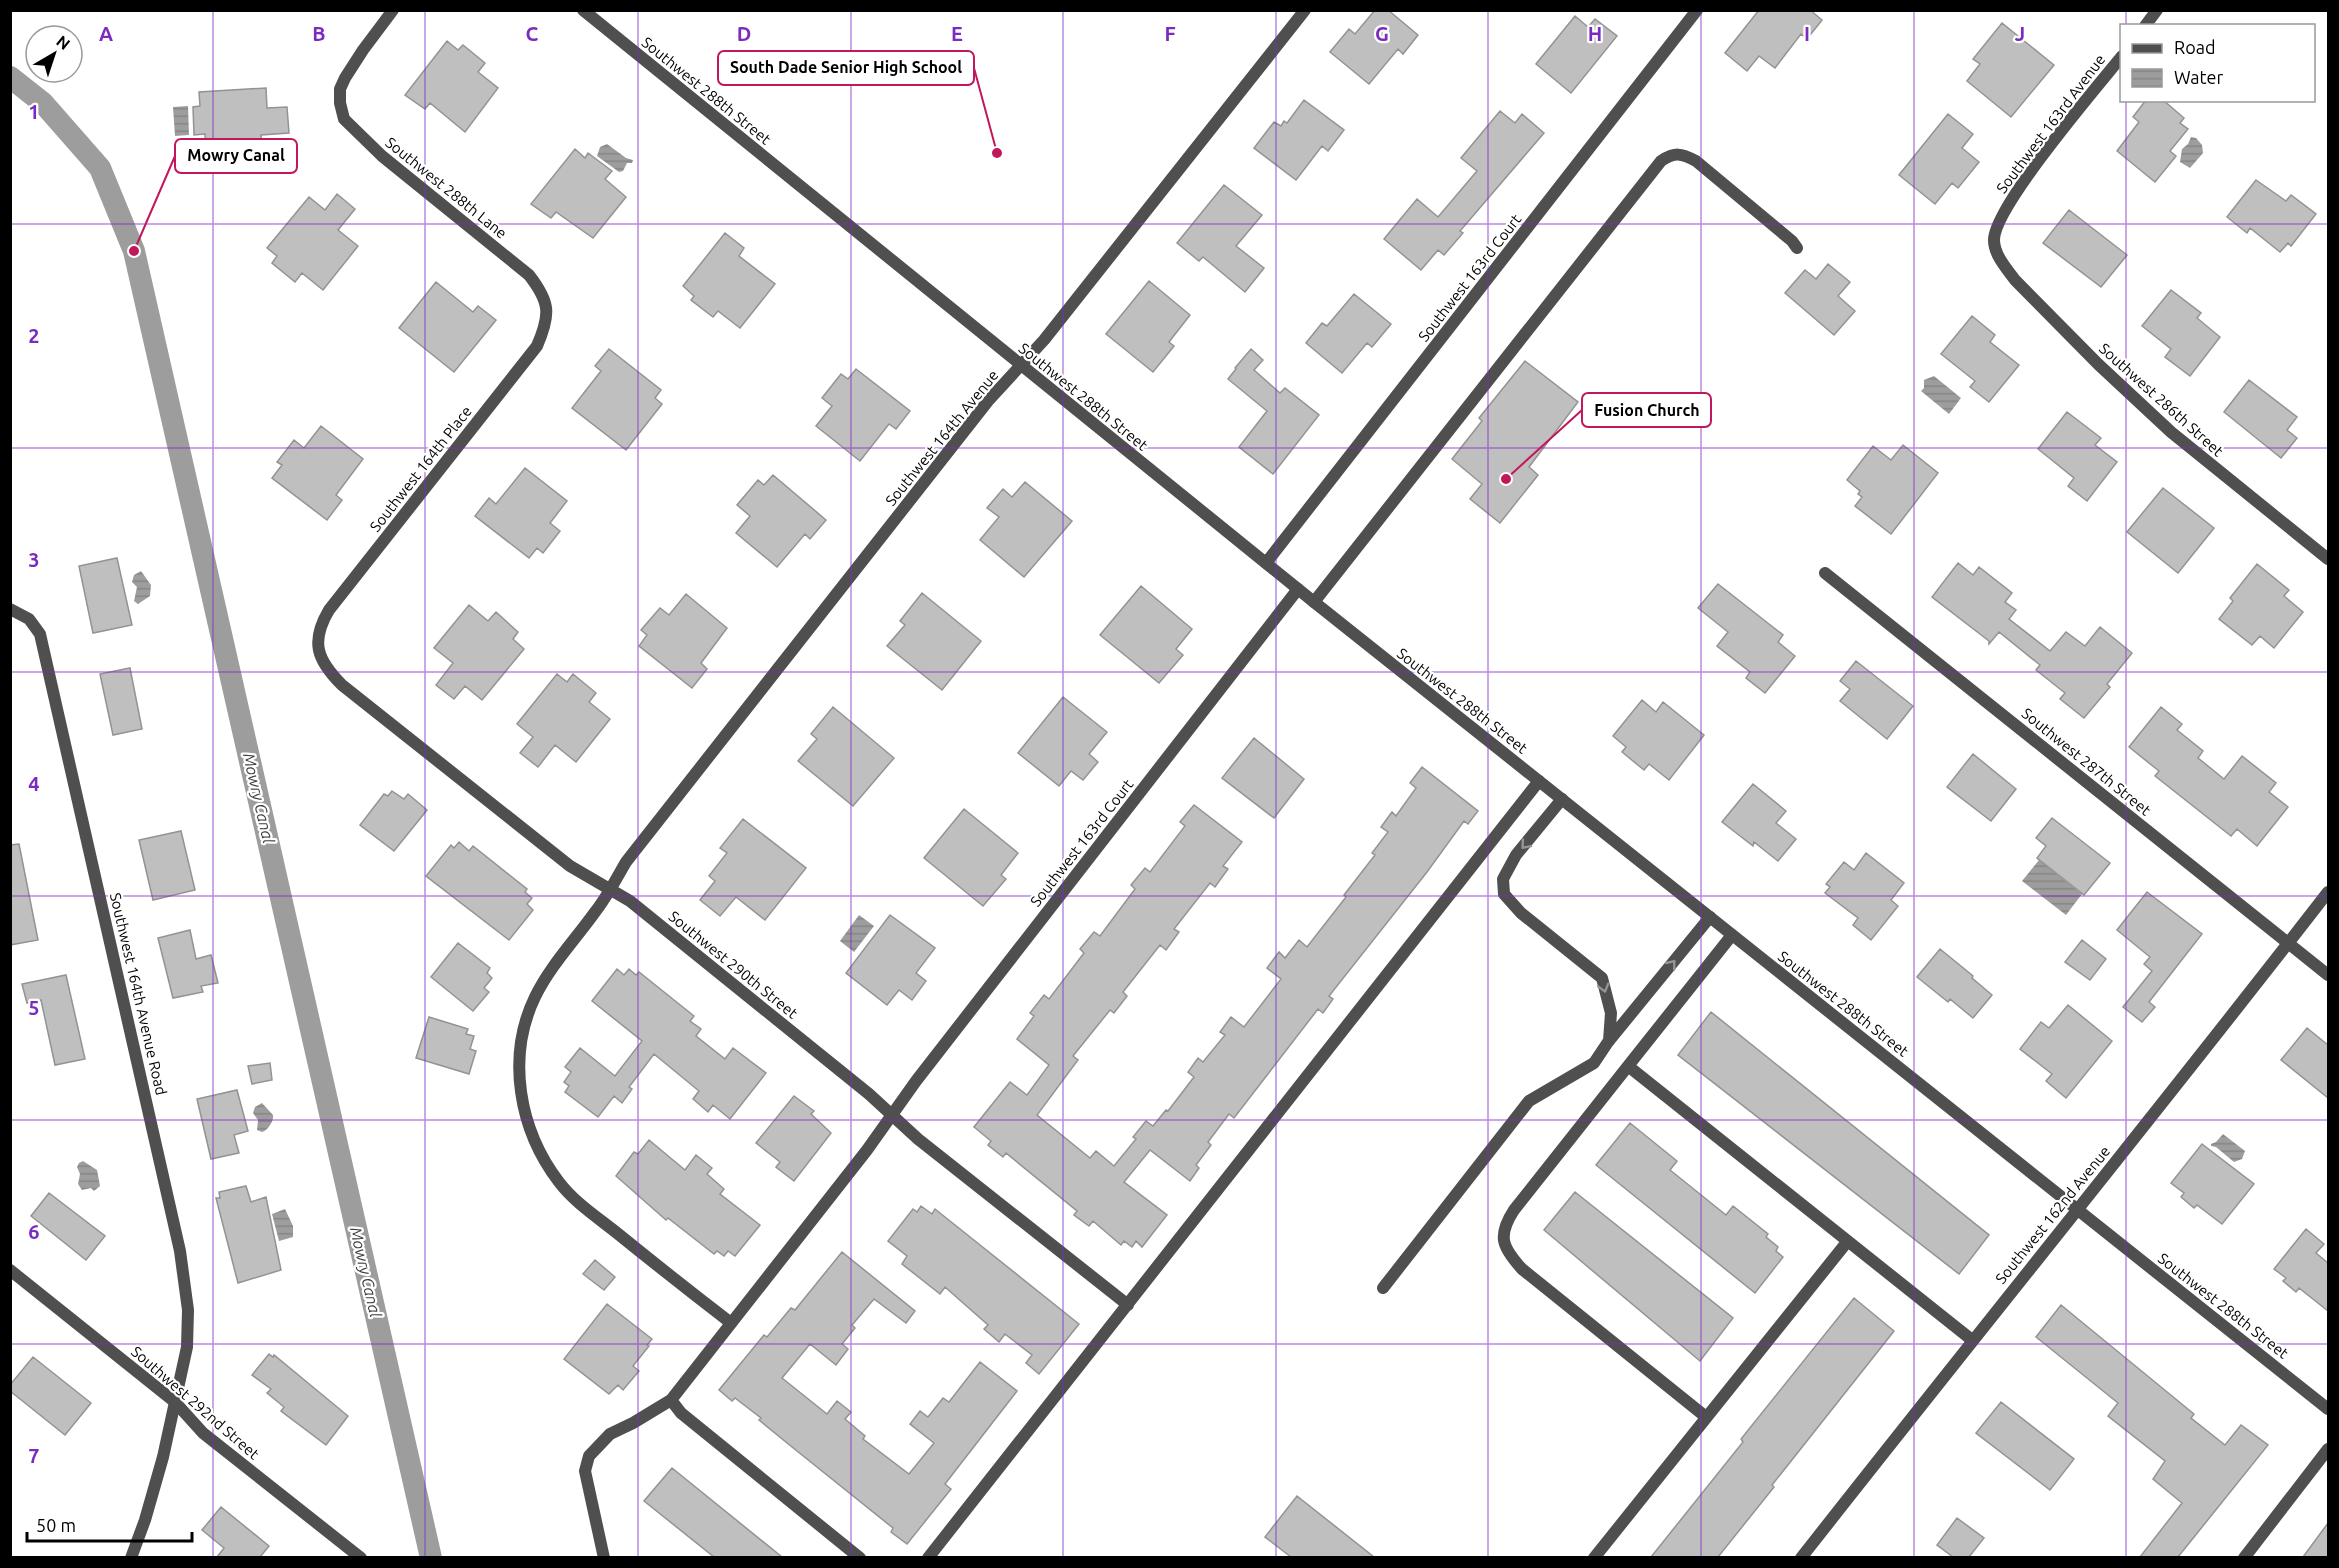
<svg xmlns="http://www.w3.org/2000/svg" width="2339" height="1568" viewBox="0 0 2339 1568" font-family="Ubuntu,sans-serif">
<defs>
<pattern id="water-rules" width="6" height="5" patternUnits="userSpaceOnUse" patternTransform="scale(1.5)"><rect width="6" height="5" fill="#9d9d9d"/><path d="M0 2.5h6" fill="none" stroke="#858585"/></pattern>
</defs>
<rect width="100%" height="100%" fill="#fff"/>
<path fill="url(#water-rules)" d="M188,106L189,135L175,136L173,107Z
M2191,137L2196,138L2202,145L2203,153L2190,168L2180,162L2182,149L2188,144Z
M607,144L626,158L633,160L632,163H627L623,171L619,172L597,156L600,147Z
M1934,376L1961,398L1949,414L1921,391L1924,388V380Z
M141,571L151,585L150,596L138,604L134,601L137,587L132,582L134,575Z
M2039,860L2082,894L2066,915L2022,881Z
M859,915L874,926L854,952L840,941Z
M262,1103L273,1115C274,1121 268,1130 262,1132L257,1130L258,1120L253,1113L255,1107Z
M2223,1134L2245,1151L2242,1159L2234,1162L2216,1147L2211,1146V1144L2216,1142Z
M83,1161L97,1170L100,1186L94,1191L91,1188L82,1190L78,1184L80,1174L77,1167L79,1163Z
M285,1209L293,1226V1237L279,1241L272,1214Z"/>
<g fill="none" stroke-linecap="round" stroke-linejoin="round">
<path stroke="#9d9d9d" stroke-width="22" d="M10,77L43,103L100,168L134,251L431,1558"/>
</g>
<path fill="#bfbfbf" stroke="#939393" stroke-width="1.5" d="M1375,10H1388L1418,35L1403,54L1398,49L1369,84L1330,52L1349,29L1355,34Z
M1759,10H1810L1822,20L1807,39L1801,34L1775,68L1759,56L1747,71L1725,53Z
M1575,16L1588,27L1595,19L1617,36L1571,93L1536,64Z
M2002,23L2054,65L2011,117L1967,81L1980,64L1973,59Z
M447,41L458,50L463,45L485,63L478,72L498,88L465,132L430,103L425,109L405,95Z
M266,88L267,108L287,107L289,133L261,135L263,159L206,162L205,134L194,135L193,107L200,106L199,92Z
M1304,100L1344,130L1328,151L1322,146L1296,180L1254,148L1274,122L1281,126L1284,121L1287,123Z
M2146,100H2163L2184,118L2180,123L2188,129L2170,151L2176,156L2155,182L2117,151L2139,122L2133,117Z
M1500,111L1515,123L1522,114L1544,133L1460,231L1463,233L1444,255L1438,250L1421,270L1384,239L1417,199L1438,217L1477,171L1461,158Z
M1948,114L1973,134L1962,148L1979,162L1958,188L1952,183L1935,204L1899,175Z
M575,149L585,158L588,153L612,171L605,179L626,197L593,238L556,212L551,218L531,204Z
M2256,180L2286,201L2291,195L2316,214L2291,246L2288,243L2280,252L2250,228L2247,233L2227,217Z
M1224,185L1262,215L1236,246L1264,268L1245,292L1203,257L1199,261L1177,243Z
M337,194L355,209L338,230L358,246L323,290L302,273L295,282L272,263L277,256L267,248L309,197L325,210Z
M2069,210L2127,255L2101,287L2043,243Z
M725,233L744,248L739,256L775,284L740,328L718,311L713,317L691,300L694,296L683,286Z
M1828,264L1850,282L1838,296L1855,311L1834,335L1785,293L1805,270L1816,279Z
M1149,281L1190,315L1169,342L1174,346L1153,372L1106,334Z
M436,282L473,312L478,306L496,320L454,372L399,328Z
M2171,290L2201,313L2197,318L2220,337L2190,376L2165,357L2171,349L2142,326Z
M1354,294L1391,324L1372,347L1367,343L1342,373L1306,343L1322,323L1327,326Z
M1972,316L1995,335L1990,342L2019,365L1989,402L1970,387L1975,381L1941,354Z
M609,349L661,390L655,398L662,404L626,450L572,408L601,371L595,366Z
M1251,349L1263,360L1254,370L1280,393L1285,388L1319,415L1273,474L1239,447L1267,411L1228,379L1236,369L1235,368Z
M1525,361L1578,402L1529,467L1538,475L1500,523L1470,499L1482,484L1452,459L1482,421L1479,418Z
M856,369L910,411L896,429L889,424L860,461L816,426L832,406L822,398L841,374L848,379Z
M2249,380L2297,417L2287,430L2297,438L2281,458L2224,412Z
M2067,412L2101,438L2095,445L2117,462L2087,501L2068,486L2074,478L2038,449Z
M321,426L363,459L336,495L342,500L327,520L272,478L282,465L277,462L294,440L304,448Z
M1903,445L1938,473L1891,534L1855,506L1862,497L1858,494L1860,491L1847,480L1873,446L1891,460Z
M525,468L567,501L550,523L560,531L543,553L537,548L529,558L475,516L489,498L496,504Z
M773,475L826,520L810,539L805,534L777,567L736,533L750,516L737,505L758,480L764,485Z
M1025,482L1072,521L1024,577L980,540L999,517L987,508L1003,489L1012,497Z
M2163,488L2214,528L2178,573L2127,532Z
M117,558L132,625L93,633L79,566Z
M1958,563L1973,575L1979,567L2012,593L2005,602L2016,610L2009,619L2050,651L2066,632L2085,646L2100,627L2132,653L2107,684L2110,687L2084,718L2060,699L2065,693L2036,670L2040,665L1999,632L1989,644V641L1932,597Z
M2257,564L2289,590L2284,596L2303,612L2274,648L2260,636L2252,645L2219,619L2233,601L2230,598Z
M1718,584L1783,635L1778,642L1795,656L1765,693L1746,678L1750,672L1717,646L1728,632L1698,608Z
M1141,586L1192,629L1176,649L1183,655L1159,683L1100,635Z
M922,593L981,641L942,690L887,646L905,625L900,621Z
M686,594L727,628L701,663L707,669L692,688L639,646L647,635L641,630L660,608L669,615Z
M469,605L488,621L496,612L518,632L513,639L524,649L482,700L465,686L454,699L436,685L453,663L434,648Z
M1856,661L1913,706L1887,739L1840,701L1850,689L1840,681Z
M130,668L142,729L113,735L100,674Z
M557,674L567,682L573,674L596,693L589,702L610,719L576,762L555,745L538,767L520,753L533,737L517,724Z
M1063,697L1107,732L1089,754L1098,762L1083,780L1071,771L1059,786L1018,753Z
M1642,700L1656,712L1663,702L1704,735L1669,780L1649,764L1644,770L1622,752L1626,747L1613,736Z
M833,707L894,758L853,806L798,761L817,739L811,734Z
M2161,707L2182,724L2177,730L2203,751L2198,758L2224,779L2242,756L2276,783L2269,792L2288,807L2257,846L2237,829L2231,836L2155,776L2159,771L2129,747Z
M1254,738L1304,779L1274,818L1222,778Z
M1973,754L2016,789L1991,821L1947,787Z
M1422,767L1478,811L1468,824L1464,821L1427,872L1329,996L1333,999L1323,1013L1318,1009L1234,1118L1229,1114L1208,1142L1211,1145L1196,1165L1199,1168L1190,1181L1150,1150L1124,1182L1167,1215L1142,1247L1136,1241L1132,1247L1124,1241L1121,1245L1093,1221L1089,1226L1074,1215L1077,1211L1006,1153L1003,1157L988,1145L991,1141L974,1127L1010,1082L1027,1095L1049,1065L1017,1039L1034,1016L1030,1013L1044,995L1049,999L1084,953L1080,949L1094,932L1100,936L1135,889L1131,885L1145,868L1150,872L1185,826L1180,822L1194,805L1242,842L1223,866L1228,869L1215,887L1210,883L1174,929L1179,932L1166,950L1160,945L1123,992L1127,996L1114,1013L1110,1010L1073,1056L1078,1060L1037,1115L1090,1158L1096,1151L1114,1166L1136,1139L1133,1137L1146,1121L1153,1126L1166,1110L1168,1111L1194,1077L1188,1072L1198,1058L1203,1062L1225,1035L1220,1032L1231,1017L1244,1027L1281,979L1267,968L1279,952L1285,958L1299,940L1307,947L1346,897L1344,895L1375,855L1372,853L1388,832L1381,827L1392,812L1396,816L1416,788L1410,783Z
M1753,784L1786,811L1776,823L1796,839L1778,861L1754,842L1753,846L1722,822Z
M392,791L404,799L408,794L427,810L394,851L360,825L384,794L388,796Z
M964,809L1018,853L1001,875L1006,879L983,906L924,858Z
M2052,818L2110,863L2084,895L2037,858L2046,846L2036,838Z
M743,819L806,868L765,920L736,897L720,916L700,900L715,881L709,876L727,853L720,848Z
M181,831L195,890L153,900L139,840Z
M459,842L469,851L473,846L527,889L525,892L532,898L527,904L533,910L509,940L426,876L451,845L454,848Z
M19,844L38,940L10,945V845Z
M1866,853L1904,883L1891,900L1898,906L1871,940L1853,925L1858,918L1825,893L1830,887L1826,884L1844,862L1854,870Z
M2147,892L2202,934L2149,1002L2155,1007L2142,1022L2123,1007L2152,971L2144,964L2150,957L2117,930Z
M890,915L935,948L916,973L926,981L912,1000L899,990L887,1005L846,973Z
M190,930L196,959L211,955L218,983L201,986L203,992L173,998L158,938Z
M2082,940L2106,959L2090,980L2065,962Z
M458,943L490,968L487,973L492,978L484,988L489,992L473,1011L431,977Z
M1940,949L1973,976L1972,978L1992,995L1973,1018L1950,999L1948,1002L1917,977Z
M617,969L624,975L629,969L636,975L639,972L694,1016L690,1021L701,1029L696,1036L725,1059L733,1048L766,1073L730,1119L713,1105L708,1112L693,1099L699,1091L654,1054L629,1087L632,1089L622,1103L614,1096L598,1117L565,1092L569,1086L564,1082L571,1072L565,1067L580,1048L615,1076L642,1041L592,1001Z
M66,975L85,1059L55,1065L41,1000L27,1003L22,984Z
M2068,1005L2112,1041L2066,1098L2046,1081L2052,1074L2020,1049L2041,1022L2049,1028Z
M1711,1012L1989,1235L1959,1274L1678,1055Z
M429,1017L468,1029L466,1034L474,1036L470,1049L476,1051L469,1074L416,1058Z
M2307,1028L2328,1045V1098L2281,1060Z
M270,1063L272,1080L252,1084L248,1066Z
M237,1090L248,1131L234,1135L239,1153L211,1159L197,1099Z
M794,1096L814,1111L811,1114L831,1133L794,1181L776,1167L780,1162L756,1143Z
M1630,1123L1677,1161L1670,1170L1726,1215L1733,1206L1768,1234L1766,1237L1778,1247L1776,1251L1783,1257L1755,1293L1596,1165Z
M649,1140L685,1170L696,1155L712,1168L707,1174L724,1189L720,1194L760,1225L735,1256L728,1251L724,1256L717,1251L714,1254L668,1218L666,1220L616,1176L634,1152L638,1154Z
M2202,1144L2254,1184L2222,1224L2197,1205L2194,1208L2181,1197L2184,1193L2171,1183Z
M246,1186L251,1202L266,1197L281,1270L238,1283L216,1198H220L219,1192Z
M1575,1192L1733,1318L1700,1361L1544,1230Z
M49,1193L105,1236L86,1260L31,1216Z
M921,1206L932,1214L935,1209L1079,1324L1039,1374L1026,1363L1032,1355L1005,1334L999,1342L984,1329L988,1325L945,1287L940,1294L902,1264L907,1256L888,1241L913,1209L917,1212Z
M2306,1229L2324,1244L2316,1253L2328,1263V1311L2299,1288L2296,1292L2283,1281L2286,1278L2274,1269Z
M842,1252L915,1311L906,1323L874,1299L852,1325L855,1328L842,1344L848,1349L836,1365L810,1344L782,1378L827,1414L837,1401L851,1412L845,1419L865,1436L863,1439L909,1474L934,1443L910,1424L920,1411L928,1417L943,1398L949,1402L980,1362L1017,1391L945,1484L951,1489L907,1544L891,1532L893,1528L792,1447L759,1420L761,1418L735,1398L732,1401L719,1390L764,1335L767,1337L791,1308L795,1310Z
M595,1260L615,1277L604,1290L583,1274Z
M1854,1298L1894,1331L1772,1485L1774,1487L1718,1557H1651L1743,1442L1741,1439Z
M607,1304L652,1339L647,1345L649,1346L633,1366L639,1371L623,1390L618,1385L609,1394L564,1359Z
M2061,1305L2194,1414L2191,1418L2225,1445L2241,1425L2268,1445L2178,1557H2140L2182,1503L2153,1479L2165,1461L2108,1416L2118,1403L2036,1337Z
M269,1354L273,1357L274,1355L348,1416L326,1445L281,1411L284,1407L267,1393L271,1389L252,1375Z
M33,1357L91,1403L65,1435L10,1391V1385Z
M2001,1402L2074,1459L2050,1490L1976,1433Z
M672,1468L782,1557H714L644,1501Z
M1297,1496L1374,1557H1291L1265,1537Z
M221,1507L269,1546L260,1557H217L224,1548L202,1530Z
M1957,1518L1984,1538L1969,1557H1953L1937,1545Z
M2328,1523V1557H2303Z"/>
<g fill="none" stroke-linecap="round" stroke-linejoin="round">
<path stroke="#4f4f4f" stroke-width="12" d="M1314,602L1661,161C1675,152 1681,153 1696,161L1792,241L1797,248
M1562,799L1516,855L1503,879L1504,894L1521,913L1602,978L1611,1013L1609,1041
M1383,1288L1529,1101L1594,1063L1608,1042L1710,917"/>
<path stroke="#4f4f4f" stroke-width="12" d="M393,10L363,50L345,78L340,89V103L344,119L382,156L529,275C550,302 551,314 537,346L329,610C310,642 317,660 342,685L570,866L630,901L869,1094L918,1139L1128,1305
M2145,26L2157,10
M2122,56C2096,88 1994,207 1994,240C1994,255 2007,269 2015,280L2098,364L2171,432L2328,559
M1266,563L1697,10
M1825,573L2328,975
M10,609L29,619L40,634L180,1251L188,1310L187,1347L163,1457L145,1520L131,1558
M1732,935L1628,1066L1972,1340
M1628,1066L1514,1210C1497,1236 1502,1247 1522,1269L1706,1417
M10,1270L175,1402L203,1433L361,1558
M731,1323C692,1293 654,1263 617,1233C597,1217 574,1202 559,1182C519,1130 506,1057 535,997C550,966 575,940 595,912C607,897 616,879 626,862L988,401L1044,340L1305,10
M671,1400L867,1150L916,1081L1298,589
M604,1558L585,1471L589,1456L610,1434L633,1423L671,1400L681,1413L860,1558
M928,1558L1539,781
M1594,1558L1847,1242
M2244,1558L2328,1449"/>
<path stroke="#4f4f4f" stroke-width="12" d="M583,10L1314,602L2328,1409
M1801,1558C1976,1335 2155,1115 2328,892"/>
</g>
<defs><path id="oneway-chevron" d="M-2-3.5L2.5 0L-2 3.5" fill="none" stroke-width="1.6" stroke-linecap="round" stroke-linejoin="round" transform="scale(1.5)"/></defs>
<g stroke="#959595">
<use href="#oneway-chevron" transform="translate(1525 845) rotate(130)"/>
<use href="#oneway-chevron" transform="translate(1672 964) rotate(-51)"/>
<use href="#oneway-chevron" transform="translate(1604 988) rotate(74)"/>
</g>
<path fill="none" stroke="#7b2cbf" stroke-width="1.5" stroke-opacity="0.55" d="M213,10V1558M425,10V1558M638,10V1558M851,10V1558M1063,10V1558M1276,10V1558M1488,10V1558M1701,10V1558M1914,10V1558M2126,10V26M2126,100V1558M10,224H2328M10,448H2328M10,672H2328M10,896H2328M10,1120H2328M10,1344H2328"/>
<g text-anchor="middle" stroke-width="4.5" stroke-linejoin="round" paint-order="stroke">
<g font-size="15" fill="#000" stroke="#fff">
<text transform="translate(706 91) rotate(39)" y="5">Southwest 288th Street</text>
<text transform="translate(2051 124) rotate(-53)" y="5">Southwest 163rd Avenue</text>
<text transform="translate(446 188) rotate(39)" y="5">Southwest 288th Lane</text>
<text transform="translate(1470 278) rotate(-52)" y="5">Southwest 163rd Court</text>
<text transform="translate(1083 397) rotate(39)" y="5">Southwest 288th Street</text>
<text transform="translate(2161 400) rotate(42)" y="5">Southwest 286th Street</text>
<text transform="translate(942 438) rotate(-51)" y="5">Southwest 164th Avenue</text>
<text transform="translate(421 469) rotate(-52)" y="5">Southwest 164th Place</text>
<text transform="translate(1462 701) rotate(38)" y="5">Southwest 288th Street</text>
<text transform="translate(2086 762) rotate(39)" y="5">Southwest 287th Street</text>
<text transform="translate(1082 843) rotate(-52)" y="5">Southwest 163rd Court</text>
<text transform="translate(733 965) rotate(39)" y="5">Southwest 290th Street</text>
<text transform="translate(138 994) rotate(77)" y="5">Southwest 164th Avenue Road</text>
<text transform="translate(1843 1004) rotate(38)" y="5">Southwest 288th Street</text>
<text transform="translate(2053 1215) rotate(-51)" y="5">Southwest 162nd Avenue</text>
<text transform="translate(2223 1306) rotate(38)" y="5">Southwest 288th Street</text>
<text transform="translate(195 1403) rotate(41)" y="5">Southwest 292nd Street</text>
</g>
<g font-size="16" font-style="italic" fill="#3e3e3e" stroke="#fff">
<text transform="translate(259 798) rotate(77)" y="6">Mowry Canal</text>
<text transform="translate(366 1272) rotate(77)" y="6">Mowry Canal</text>
</g>
</g>
<g font-size="20" text-anchor="middle" font-weight="bold" fill="#7b2cbf" stroke="#fff" stroke-width="4.5" stroke-linejoin="round" paint-order="stroke">
<text x="106" y="41">A</text>
<text x="319" y="41">B</text>
<text x="532" y="41">C</text>
<text x="744" y="41">D</text>
<text x="957" y="41">E</text>
<text x="1170" y="41">F</text>
<text x="1382" y="41">G</text>
<text x="1595" y="41">H</text>
<text x="1807" y="41">I</text>
<text x="2020" y="41">J</text>
<text x="34" y="119">1</text>
<text x="34" y="343">2</text>
<text x="34" y="567">3</text>
<text x="34" y="791">4</text>
<text x="34" y="1015">5</text>
<text x="34" y="1239">6</text>
<text x="34" y="1463">7</text>
</g>
<path fill="none" stroke="#c2185b" stroke-width="2" d="M997 153L974 68M134 251L175 156M1506 479L1582 410"/>
<g fill="#c2185b" stroke="#fff" stroke-width="2">
<circle cx="997" cy="153" r="6"/>
<circle cx="134" cy="251" r="6"/>
<circle cx="1506" cy="479" r="6"/>
</g>
<g fill="#fff" stroke="#c2185b" stroke-width="2">
<rect x="718" y="51" width="256" height="34" rx="6"/>
<rect x="175" y="139" width="122" height="34" rx="6"/>
<rect x="1582" y="393" width="129" height="34" rx="6"/>
</g>
<g font-size="16" text-anchor="middle" font-weight="bold" fill="#000">
<text x="846" y="73">South Dade Senior High School</text>
<text x="236" y="161">Mowry Canal</text>
<text x="1647" y="416">Fusion Church</text>
</g>
<rect width="2339" height="1568" fill="none" stroke="#000000" stroke-width="24"/>
<rect x="2120" y="24" width="195" height="78" fill="#ffffff" stroke="#999999" stroke-width="1.5"/>
<rect x="2132" y="44" width="30" height="9" fill="#4f4f4f" stroke="#999999" stroke-width="1.5"/>
<text x="2174" y="54" font-size="18" fill="#000000">Road</text>
<rect x="2132" y="69" width="30" height="18" fill="url(#water-rules)" stroke="#999999" stroke-width="1.5"/>
<text x="2174" y="84" font-size="18" fill="#000000">Water</text>
<g transform="translate(54 54) rotate(39)"><circle r="28" fill="#ffffff" stroke="#999999" stroke-width="1.5"/>
<path d="M0-4.5L10 22L0 15L-10 22Z" fill="#000000"/>
<text y="-9" font-size="16" font-weight="bold" text-anchor="middle" fill="#000000">N</text>
</g>
<path d="M27 1532v9h165v-9" fill="none" stroke="#000000" stroke-width="3"/>
<text x="36" y="1532" font-size="18" fill="#000000" stroke="#ffffff" stroke-width="4.5" paint-order="stroke">50 m</text>
</svg>
